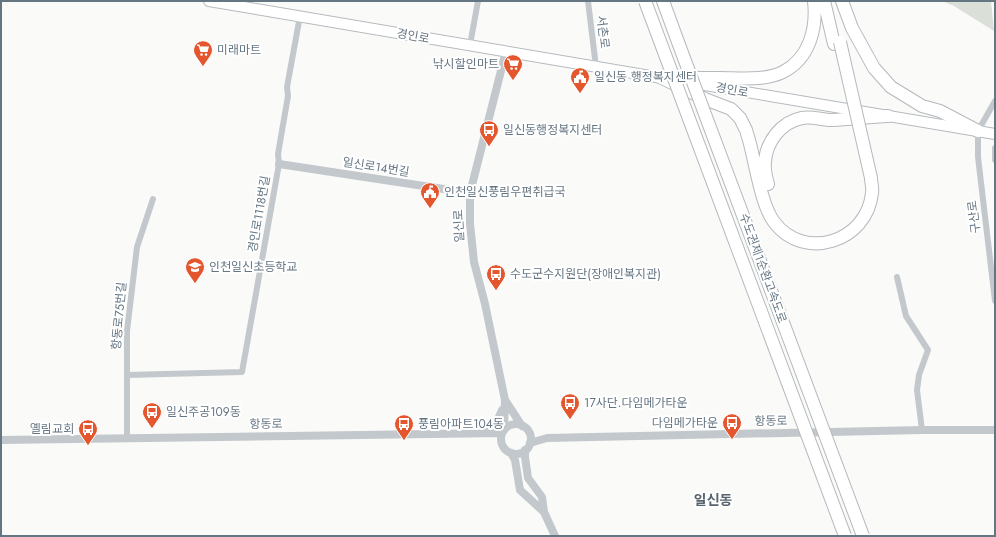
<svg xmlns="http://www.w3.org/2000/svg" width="996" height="537" viewBox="0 0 996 537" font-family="Jost,'Noto Sans KR',sans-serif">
<rect width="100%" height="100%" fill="#fafaf8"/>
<path fill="#dadfd7" d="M942,1H991L994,31L954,6Z"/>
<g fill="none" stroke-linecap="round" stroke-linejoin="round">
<g stroke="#b5babe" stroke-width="12">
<path id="primary" d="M209,1L668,79
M687,82L995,134"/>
</g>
<g stroke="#b4b9bd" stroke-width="14">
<path id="motorway" d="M663,1L678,42
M824,1L834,44
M842,1L852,28L874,68L891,87L922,106L940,111L978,131
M660,77L705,99L731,109L740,118L746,130L749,140C755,161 761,205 774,222C804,262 867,242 872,193C873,188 871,183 871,178
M665,77C683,78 702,78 720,78C740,78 765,81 783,72C810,58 817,28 814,1
M768,184C766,177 764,169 765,162C766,142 781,122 802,118C812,116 822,120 832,120C851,119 869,117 888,116"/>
</g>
<path stroke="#c3c8cc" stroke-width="6" d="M588,1L596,67
M470,45L478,1
M995,101L978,131V157L995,301
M995,148V160
M897,277L906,316L928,350L919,375L917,390L922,430
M127,375L242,372L279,164L278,154L288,96L287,87L300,16
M127,438V331L137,247L153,199"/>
<path stroke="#c3c8cc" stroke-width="8" d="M279,164L470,193
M505,400L522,426
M501 439a15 15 0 1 1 30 0a15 15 0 1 1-30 0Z
M504,430L505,400L485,304L474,262L470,224V193L506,51
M485,433L494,428L502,410
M1,440L502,433
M530,443L547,438L922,430H995
M525,450V457L528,478L542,497L544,512L555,536
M511,453L515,460L520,490L544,512"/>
<use href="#primary" stroke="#fff" stroke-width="10"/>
<use href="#motorway" stroke="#fff" stroke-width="12"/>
<g stroke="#b4b9bd" stroke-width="14" stroke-linecap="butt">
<path id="motorway-bridge" d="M645,1L845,536
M678,42L863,536
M840,42L871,178"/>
</g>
<use href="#motorway-bridge" stroke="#fff" stroke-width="12"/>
</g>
<defs>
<g id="supermarket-pin" transform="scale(1)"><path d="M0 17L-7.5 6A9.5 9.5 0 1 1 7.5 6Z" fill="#e4572e" stroke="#fff"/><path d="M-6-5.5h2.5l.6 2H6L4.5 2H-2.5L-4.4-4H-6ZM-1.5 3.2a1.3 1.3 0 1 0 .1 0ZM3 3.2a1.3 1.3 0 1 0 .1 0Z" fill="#fff"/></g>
<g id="civic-pin" transform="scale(1)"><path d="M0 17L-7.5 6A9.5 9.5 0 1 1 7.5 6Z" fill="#e4572e" stroke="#fff"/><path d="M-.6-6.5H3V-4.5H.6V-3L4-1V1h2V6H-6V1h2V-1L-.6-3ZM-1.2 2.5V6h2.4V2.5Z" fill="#fff"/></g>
<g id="bus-pin" transform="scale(1)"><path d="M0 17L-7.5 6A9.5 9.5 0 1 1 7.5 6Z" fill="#e4572e" stroke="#fff"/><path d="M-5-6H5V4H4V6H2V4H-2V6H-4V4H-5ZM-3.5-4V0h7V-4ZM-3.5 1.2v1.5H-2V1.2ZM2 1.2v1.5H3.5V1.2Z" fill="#fff"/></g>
<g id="school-pin" transform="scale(1)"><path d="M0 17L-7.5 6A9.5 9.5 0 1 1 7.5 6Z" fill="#e4572e" stroke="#fff"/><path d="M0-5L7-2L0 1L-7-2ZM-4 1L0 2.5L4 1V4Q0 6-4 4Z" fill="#fff"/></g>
</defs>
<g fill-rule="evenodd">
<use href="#supermarket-pin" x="203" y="50"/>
<use href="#supermarket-pin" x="513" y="64"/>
<use href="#civic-pin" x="580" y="77"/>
<use href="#bus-pin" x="489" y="130"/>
<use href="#civic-pin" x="430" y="192"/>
<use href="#school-pin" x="195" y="267"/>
<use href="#bus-pin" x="496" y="274"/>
<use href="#bus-pin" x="570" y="403"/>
<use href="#bus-pin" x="152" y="412"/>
<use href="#bus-pin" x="732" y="423"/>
<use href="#bus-pin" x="404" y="424"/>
<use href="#bus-pin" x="88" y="429"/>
</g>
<g text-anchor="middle" stroke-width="4" stroke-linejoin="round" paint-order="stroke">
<g font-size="12" fill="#657683" stroke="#fff">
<text transform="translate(603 32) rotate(83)" y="4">서촌로</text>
<text transform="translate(413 36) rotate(10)" y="4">경인로</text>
<text transform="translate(732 90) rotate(10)" y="4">경인로</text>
<text transform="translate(376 167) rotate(9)" y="4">일신로14번길</text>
<text transform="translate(259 214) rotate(-80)" y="4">경인로1118번길</text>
<text transform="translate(974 217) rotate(-97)" y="4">구산로</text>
<text transform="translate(459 226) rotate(-93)" y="4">일신로</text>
<text transform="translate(763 268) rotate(70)" y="4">수도권제1순환고속도로</text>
<text transform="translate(119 316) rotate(-85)" y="4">항동로75번길</text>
<text transform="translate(771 421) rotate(-1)" y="4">항동로</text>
<text transform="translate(266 424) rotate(-1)" y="4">항동로</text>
</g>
<g font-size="12" fill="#657683" stroke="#fff" text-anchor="start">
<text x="217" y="54">미래마트</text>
<text x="499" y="68" text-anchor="end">낚시할인마트</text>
<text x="594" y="81">일신동 행정복지센터</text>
<text x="503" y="134">일신동행정복지센터</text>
<text x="444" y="196">인천일신풍림우편취급국</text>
<text x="209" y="271">인천일신초등학교</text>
<text x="510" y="278">수도군수지원단(장애인복지관)</text>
<text x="584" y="407">17사단.다임메가타운</text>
<text x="166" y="416">일신주공109동</text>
<text x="718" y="427" text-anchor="end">다임메가타운</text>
<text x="418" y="428">풍림아파트104동</text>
<text x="74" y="433" text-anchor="end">옐림교회</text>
</g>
<g font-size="14" font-weight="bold" fill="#57646e" stroke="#fff">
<text x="713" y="505">일신동</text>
</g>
</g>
<rect width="996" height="537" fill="none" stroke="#657683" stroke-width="4"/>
</svg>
